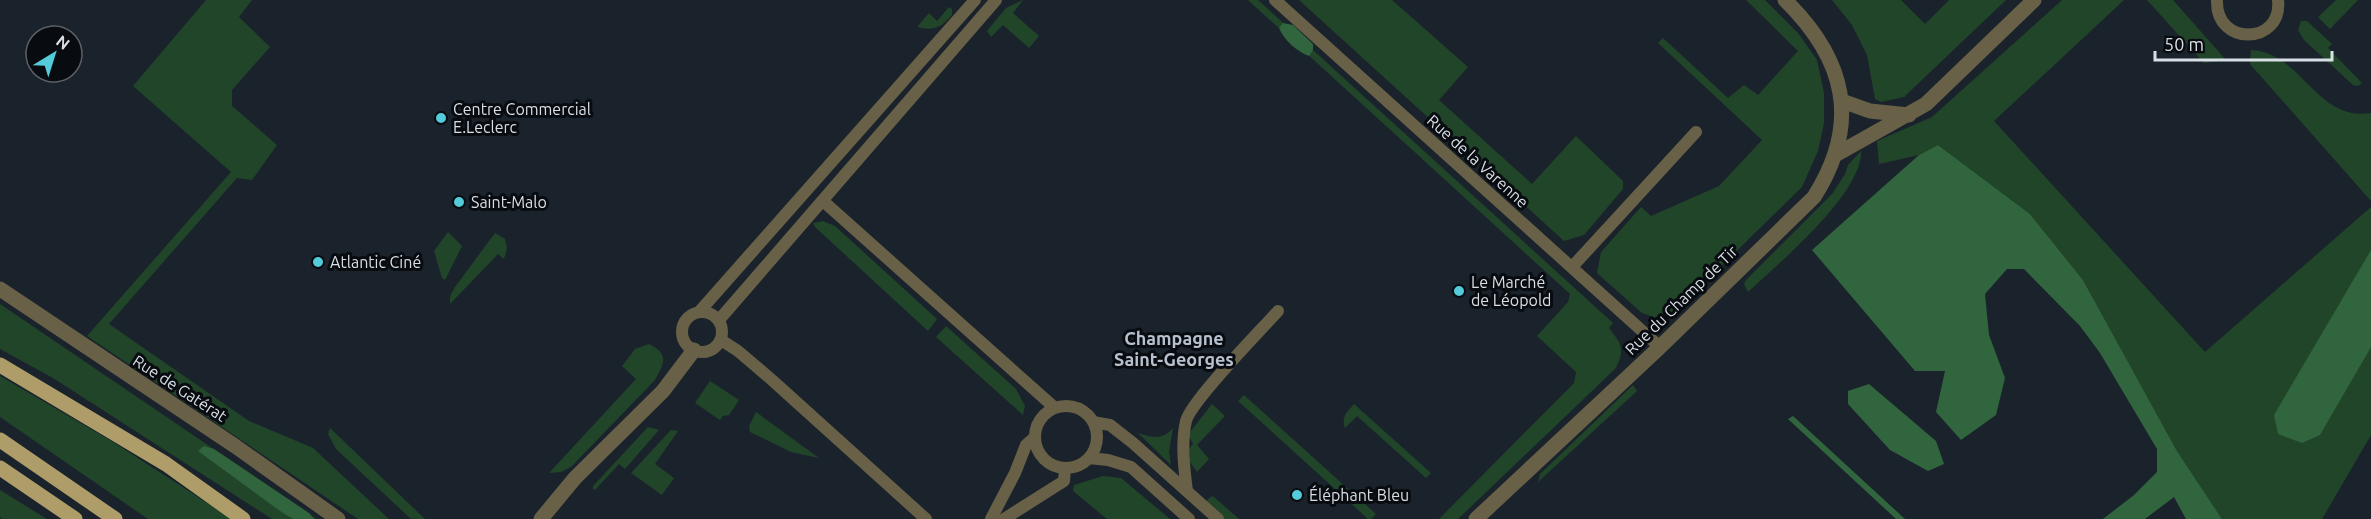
<svg xmlns="http://www.w3.org/2000/svg" width="2371" height="519" viewBox="0 0 2371 519" font-family="Ubuntu,sans-serif">
<rect width="100%" height="100%" fill="#1a232c"/>
<path fill="#214529" d="M206,0H252L239,17L270,47L232,90V106L277,145L252,180L237,178L109,324L249,421L313,448L389,519H358L87,336L231,172L133,86Z
M1023,0L1013,13L1039,36L1029,48L1003,25L991,37L987,31L1006,8Z
M1248,0H1258L1613,323L1609,328C1622,345 1625,348 1616,368L1458,519H1439L1574,383L1576,372L1537,336L1568,302L1570,294Z
M1299,0H1392L1468,67L1439,100L1532,184L1576,136L1623,181V189L1584,235L1564,241Z
M1746,0H1765L1798,33L1817,60L1824,93V123L1818,151L1802,187L1670,316L1656,318L1642,313L1597,273L1601,252L1641,207L1651,216L1719,186L1762,140L1658,43L1663,38L1728,98L1744,85L1758,95L1798,51Z
M1832,0H1901L1925,24L1949,0H2006L1904,97L1881,102L1875,99L1867,55L1852,25Z
M2062,0H2124L1994,121L2205,352L2371,207V435L2322,519H2222L2177,451L2083,280L2030,214L1938,145L1919,155L1879,164L1877,141L1932,117Z
M2147,0H2173L2226,60L2204,63Z
M2336,0H2358L2330,29L2318,17Z
M949,7L952,9V15C941,28 933,31 917,27L929,13L937,21Z
M2301,21H2307L2332,44L2328,48L2362,83L2358,86L2353,85L2304,40L2298,30Z
M2251,50C2302,52 2316,122 2371,113V201L2250,64Z
M1861,151C1863,193 1778,264 1748,292L1744,284L1746,280L1832,194L1845,174L1848,165Z
M823,221L835,226L937,319L928,331L815,227L813,223Z
M448,232L462,246L445,280L442,278L434,251Z
M495,233L505,239L507,248L504,259L498,254L450,304V296L455,287Z
M0,304L317,519H272L53,378L0,349Z
M946,326L1016,389L1025,406L1023,415L936,337Z
M649,344C669,354 665,362 655,380L571,467L561,472L549,473L636,379L622,366L635,349Z
M0,376L113,442L232,519H148L0,417Z
M710,381L739,400L729,415L723,416L720,420L695,403Z
M1633,385L1637,391L1538,482L1540,474Z
M1244,395L1376,514L1371,519H1368L1238,401Z
M1212,404L1225,416L1197,445L1209,459L1197,472L1190,462L1187,451L1193,444L1189,436L1190,432Z
M1354,404L1431,473L1426,478L1357,416L1345,428C1341,417 1347,412 1354,404Z
M756,412L819,458L791,452L750,432L749,426Z
M648,427L659,430L625,469L619,464L595,490L593,489V486Z
M330,428L425,519H411L336,449L328,434Z
M1173,428L1169,452L1171,465L1138,433C1152,438 1163,440 1173,428Z
M671,430L678,431L655,464L674,478L662,495L631,473Z
M1103,476L1121,478L1170,519H1107L1073,491L1074,485Z
M0,490L47,519H2L0,517Z
M1212,496L1214,497L1239,519H1224L1208,505L1207,500Z"/>
<path fill="#30653d" d="M1283,23L1293,25L1313,44V50L1309,56C1296,51 1285,41 1279,28Z
M1938,145L2030,214L2083,280L2177,451L2222,519H2186L2174,497L2145,519H2103L2134,495L2157,472V449L2100,353L2080,326L2024,269H2007L1985,294L1989,335L2005,378L1996,415L1961,440L1936,412L1945,371H1915L1812,250L1919,155Z
M2371,250V347L2320,435L2302,443L2278,434L2274,415Z
M1869,384L1936,441L1944,464L1928,471L1890,450L1848,404V391Z
M1793,416L1905,519H1896L1788,419Z
M204,446L214,449L309,513L314,519H293L280,511L198,451Z"/>
<g fill="none" stroke-linecap="round" stroke-linejoin="round">
<path stroke="#686047" stroke-width="12" d="M1275,0L1660,347
M2217,0C2215,47 2283,45 2278,0
M823,201L1055,408
M1572,267L1696,132
M682 332a20 20 0 1 1 40 0a20 20 0 1 1-40 0Z
M699,312L975,0
M719,320L996,0
M721,340L738,351L772,380L926,519
M1035 437a31 31 0 1 1 62 0a31 31 0 1 1-62 0Z
M1093,422L1110,425L1133,443L1218,519
M1089,458L1108,460L1131,467L1189,519
M1187,491C1184,468 1181,443 1186,421C1191,401 1260,331 1278,311
M991,519L1015,473L1026,445L1035,437
M1004,519L1064,481L1065,468"/>
<path stroke="#686047" stroke-width="15" d="M1842,101L1870,111L1909,115
M1837,154L1926,104L2034,0
M0,289L235,446L338,519
M541,519L575,478L663,391L694,350
M1476,519L1660,347L1814,197C1861,123 1846,60 1785,0"/>
<path stroke="#ae9d68" stroke-width="15" d="M0,365L166,464L243,519
M0,440L115,519
M0,468L75,519"/>
</g>
<g fill="#53cbda" stroke="#080c10" stroke-width="2">
<circle cx="441" cy="118" r="6"/>
<circle cx="459" cy="202" r="6"/>
<circle cx="318" cy="262" r="6"/>
<circle cx="1459" cy="291" r="6"/>
<circle cx="1297" cy="495" r="6"/>
</g>
<g text-anchor="middle" stroke-width="6" stroke-linejoin="round" paint-order="stroke">
<g font-size="16" fill="#d9dfe6" stroke="#080c10" text-anchor="start">
<text x="453" y="115">Centre Commercial<tspan x="453" dy="18">E.Leclerc</tspan></text>
<text x="471" y="208">Saint-Malo</text>
<text x="330" y="268">Atlantic Ciné</text>
<text x="1471" y="288">Le Marché<tspan x="1471" dy="18">de Léopold</tspan></text>
<text x="1309" y="501">Éléphant Bleu</text>
</g>
<g font-size="16" fill="#d9dfe6" stroke="#080c10">
<text transform="translate(1478 161) rotate(42)" y="6">Rue de la Varenne</text>
<text transform="translate(1681 300) rotate(-44)" y="6">Rue du Champ de Tir</text>
<text transform="translate(180 388) rotate(33)" y="6">Rue de Gatérat</text>
</g>
<g font-size="18" font-weight="bold" fill="#b6c1cd" stroke="#080c10">
<text x="1174" y="345">Champagne<tspan x="1174" dy="21">Saint-Georges</tspan></text>
</g>
</g>
<g transform="translate(54 54) rotate(38)"><circle r="28" fill="#080c10" stroke="#5c6066" stroke-width="1.5"/>
<path d="M0-4.5L10 22L0 15L-10 22Z" fill="#53cbda"/>
<text y="-9" font-size="16" font-weight="bold" text-anchor="middle" fill="#d9dfe6">N</text>
</g>
<path d="M2155 51v9h177v-9" fill="none" stroke="#d9dfe6" stroke-width="3"/>
<text x="2164" y="51" font-size="18" fill="#d9dfe6" stroke="#080c10" stroke-width="4.5" paint-order="stroke">50 m</text>
</svg>
